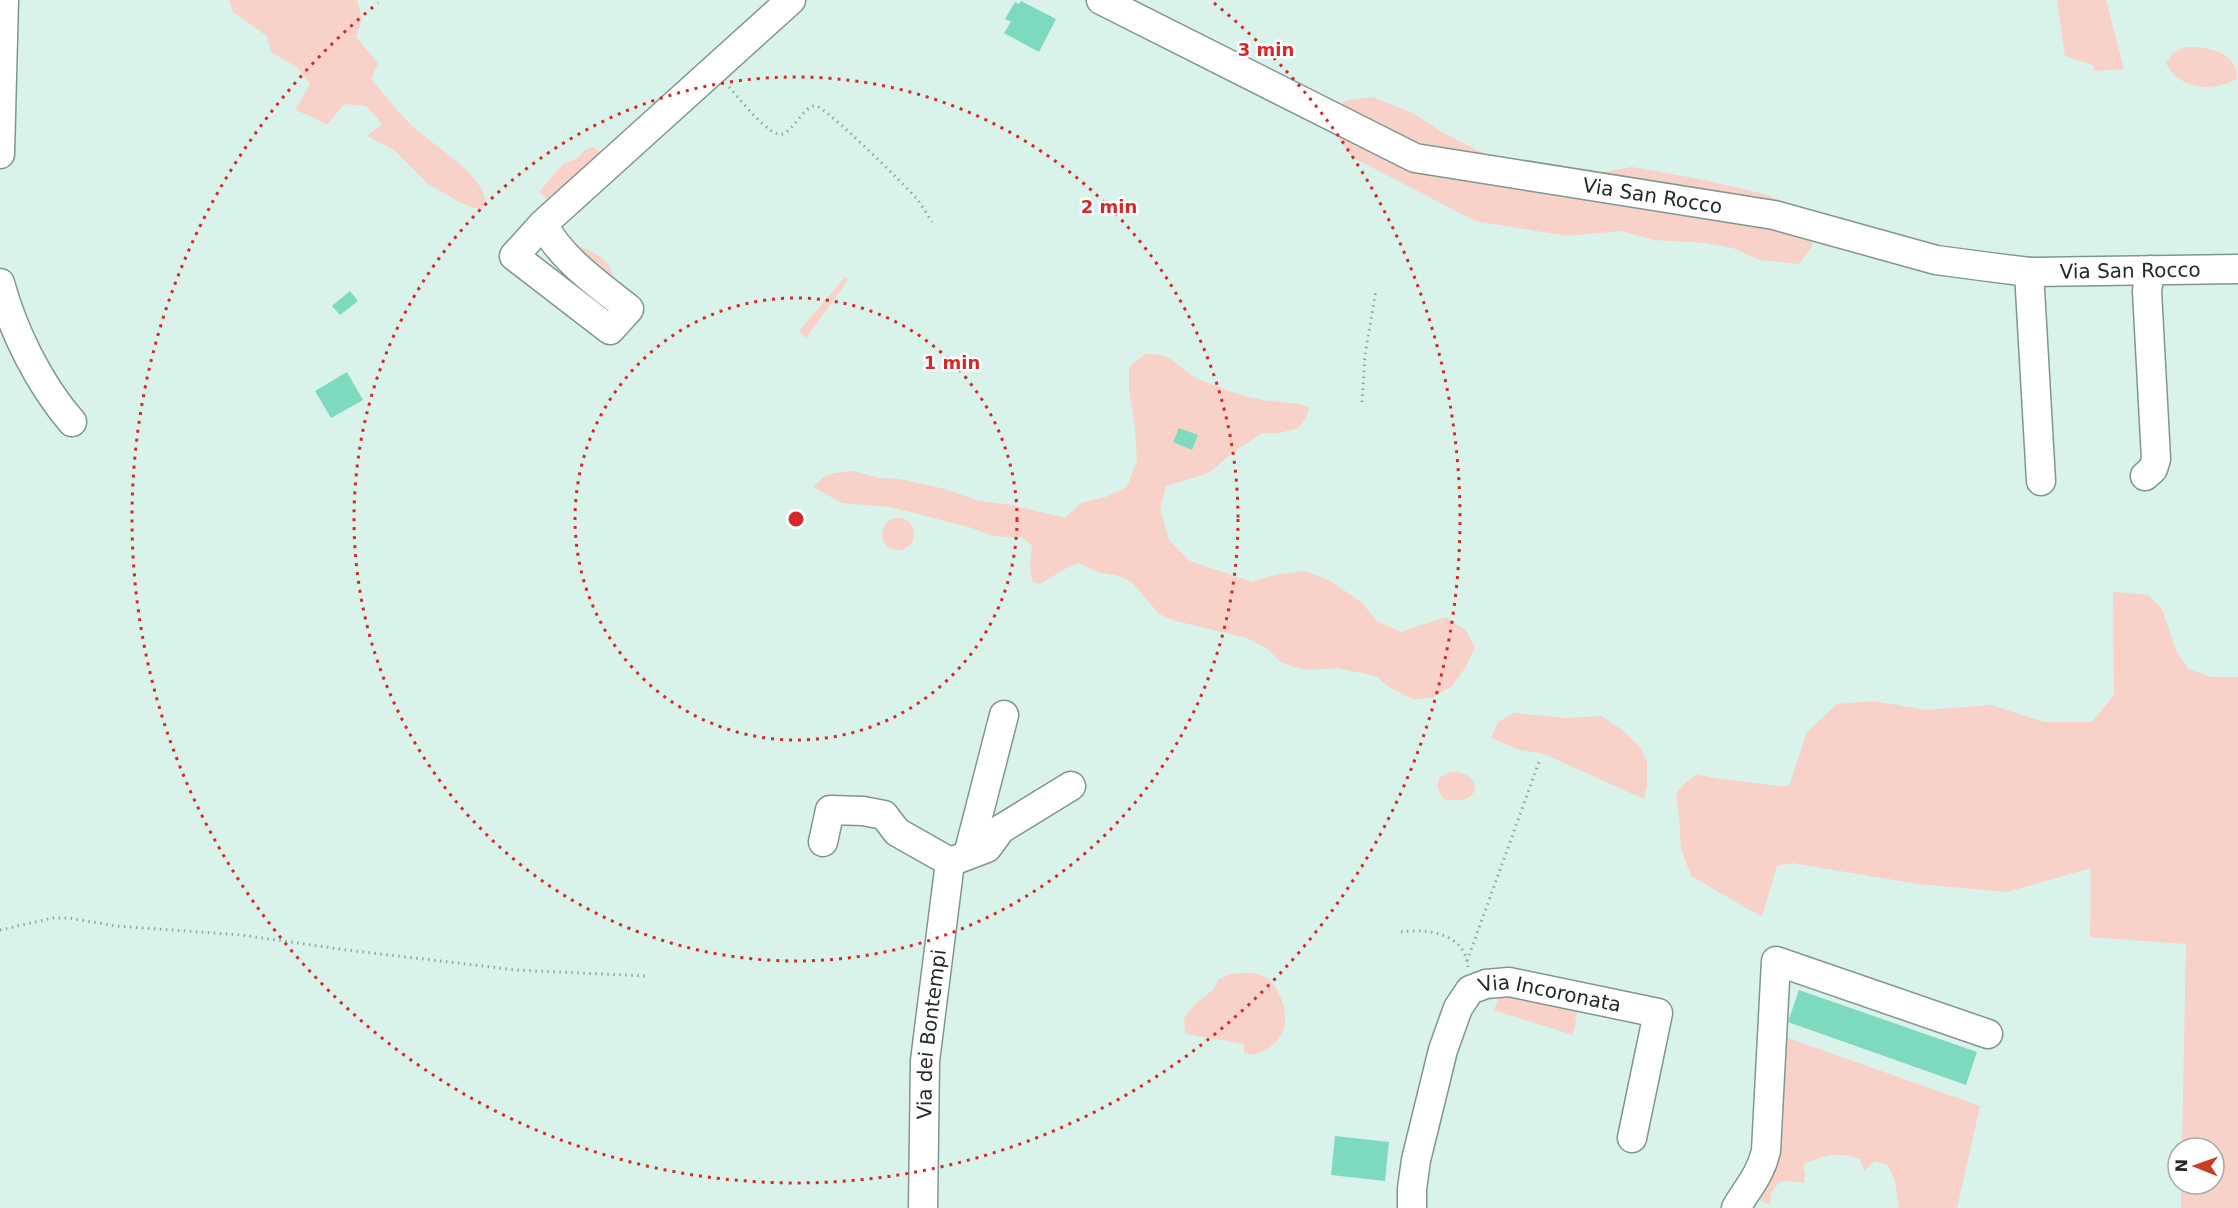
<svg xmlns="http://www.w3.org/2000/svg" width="2238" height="1208" viewBox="0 0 2238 1208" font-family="'DejaVu Sans',sans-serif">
<rect width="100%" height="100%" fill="#d9f2ea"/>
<path fill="#f8d1c8" d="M229,0H357L362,19L356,37L378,63L371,79C383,93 395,108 407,121C428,144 483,171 486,203L481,210L461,203L428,184L394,150L367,136L382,124L366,106L344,104L327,125L313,117L295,110L310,84L298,68L271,52L267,36L233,12Z
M2057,0H2106L2124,69L2094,71L2093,65L2065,56Z
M2186,47C2207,47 2238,51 2237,79C2213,92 2179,90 2166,63L2173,53Z
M1372,97L1411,112L1442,132L1479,151L1522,167L1597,173L1632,167L1699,179L1756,192L1817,212L1811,248L1799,264L1760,260L1733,248L1705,243L1654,240L1621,231L1567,236L1475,221L1352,157L1338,138L1331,107L1346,101Z
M592,147L596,149L601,155L549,201L539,192L563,164L578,158L585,150Z
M571,243C584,248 610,257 612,274C613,278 611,284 610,289Z
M845,277L848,280L806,338L799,331Z
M1145,354C1177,353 1177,370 1201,380C1221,388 1242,397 1263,400C1279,403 1294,402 1309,407L1307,416L1299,428L1279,433H1262L1232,453L1209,473L1166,486L1160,508L1169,540L1190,561L1252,582L1275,575L1304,571L1329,580L1361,602L1377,621L1401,632L1446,617L1466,631L1475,647L1465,668L1452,686L1432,698L1413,699L1389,687L1376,676L1337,668L1310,670L1294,667L1281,662L1266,648L1247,638L1176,621L1159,614L1132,582L1119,576L1097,572L1078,563C1064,568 1053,577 1040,584L1032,581L1030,567L1032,546L1023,538L993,536L969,527L890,507L842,503L813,487L824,477L834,473L853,471L879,478L899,479L945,489L976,500L1016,506L1065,518L1081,503L1106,497L1127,487L1137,461L1135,427L1129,391V367Z
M882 534a16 16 0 1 1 32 0a16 16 0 1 1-32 0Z
M2113,592L2148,595L2162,609L2176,650L2188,669L2211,677H2238V1208H2181V1184H2214V1148H2182L2186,944L2090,937L2091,868L2007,892L1918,884L1792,863L1777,866L1762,917L1691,876L1681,848L1679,815L1676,794L1686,782L1698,774C1715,779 1729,780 1746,782C1762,783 1773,787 1789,786L1807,732L1837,704L1873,701L1926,710L1991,705L2044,722H2092L2114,695Z
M1514,713L1566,718L1601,716L1622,730L1639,746L1647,761V786L1644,799L1544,754L1517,749L1491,738L1498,722Z
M1450,772C1485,771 1483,808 1444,799C1439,792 1436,787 1439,778Z
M1244,973C1248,973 1254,973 1258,974C1279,979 1291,1015 1282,1033C1277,1045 1265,1051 1253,1055L1244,1052V1044L1185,1034L1184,1018L1195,1004L1214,989L1218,980L1228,974Z
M1502,989L1578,1008L1573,1035L1494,1010Z
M1782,1036L1980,1106L1957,1208H1899L1895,1181L1888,1165L1874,1161L1864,1171L1860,1159C1837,1151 1827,1155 1805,1163L1803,1168L1805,1172L1804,1183L1787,1181L1779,1182L1771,1194L1770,1205L1760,1200L1772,1162L1782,1147L1777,1146Z"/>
<path fill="#7ddabf" d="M1021,1L1056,19L1039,52L1004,33L1011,22L1005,19L1015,2L1019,4Z
M350,291L358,301L340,315L332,306Z
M347,372L363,400L331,418L315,391Z
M1179,428L1198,435L1192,450L1173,442Z
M1799,990L1977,1052L1966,1085L1788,1022Z
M1335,1136L1389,1142L1385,1181L1331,1175Z"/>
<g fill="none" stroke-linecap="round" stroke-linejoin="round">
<g stroke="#80968f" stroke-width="31">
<g id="minor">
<path id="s1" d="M1101,0L1415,158L1774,215L1936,260L1989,267L2029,272L2238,269"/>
<path d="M0,154L4,0"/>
<path d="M543,224C561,259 598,284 629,309L610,330L514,256L543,224L791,0"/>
<path d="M2029,272L2041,481"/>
<path d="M0,283C13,331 39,384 72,422"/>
<path d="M2145,476L2153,469L2156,459L2147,291L2150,270"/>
<path d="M823,842L830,810L863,811L884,815L897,832L950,862L987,848L1001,829L1071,786"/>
<path d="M968,855L1004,715"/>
<path id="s2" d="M923,1208L925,1061L950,862"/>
<path id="s3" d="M1412,1208V1189L1416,1160L1443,1050L1458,1008L1470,990L1486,984L1509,982L1658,1013L1632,1138"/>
<path d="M1736,1208C1748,1187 1760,1176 1766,1151L1776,961L1988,1034"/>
</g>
</g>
<path stroke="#93a6a0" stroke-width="3" stroke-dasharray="1.5 4.5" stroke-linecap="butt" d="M729,87C738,97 770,138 782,134C794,131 805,104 816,106C827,108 906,186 917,199C922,206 927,214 932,222
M1362,402L1365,355L1376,290
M0,930L53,918H69L116,926L242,935L347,950L516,970L646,976
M1401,932C1429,928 1465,934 1468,967
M1467,961L1539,762"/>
<use href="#minor" stroke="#fff" stroke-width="28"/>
</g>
<g fill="none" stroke="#d62828" stroke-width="3" stroke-dasharray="3 6">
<circle cx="796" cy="519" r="221"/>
<circle cx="796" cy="519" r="442"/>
<path d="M1214 3A664 664 0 1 1 378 3"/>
</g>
<g text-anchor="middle" stroke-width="5" stroke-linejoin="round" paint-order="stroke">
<g font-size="20" fill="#222b28" stroke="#fff">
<text dy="7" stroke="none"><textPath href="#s1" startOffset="592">Via San Rocco</textPath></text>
<text dy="7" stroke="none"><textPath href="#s1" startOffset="1078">Via San Rocco</textPath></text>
<text dy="7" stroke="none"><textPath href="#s3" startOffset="310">Via Incoronata</textPath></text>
<text dy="7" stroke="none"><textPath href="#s2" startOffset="174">Via dei Bontempi</textPath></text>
</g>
</g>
<circle cx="796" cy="519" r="9" fill="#d62828" stroke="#fff" stroke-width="3"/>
<g font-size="18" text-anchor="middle" font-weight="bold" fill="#d62828" stroke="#fff" stroke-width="5" stroke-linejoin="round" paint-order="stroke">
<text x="1266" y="56">3 min</text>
<text x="1109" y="213">2 min</text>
<text x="952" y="369">1 min</text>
</g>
<g transform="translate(2196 1166) rotate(271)"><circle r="28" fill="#ffffff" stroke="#a7aaa9" stroke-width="1.5"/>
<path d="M0-4.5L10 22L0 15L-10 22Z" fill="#c83e22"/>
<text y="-9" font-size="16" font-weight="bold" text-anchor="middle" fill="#222b28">N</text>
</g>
</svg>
